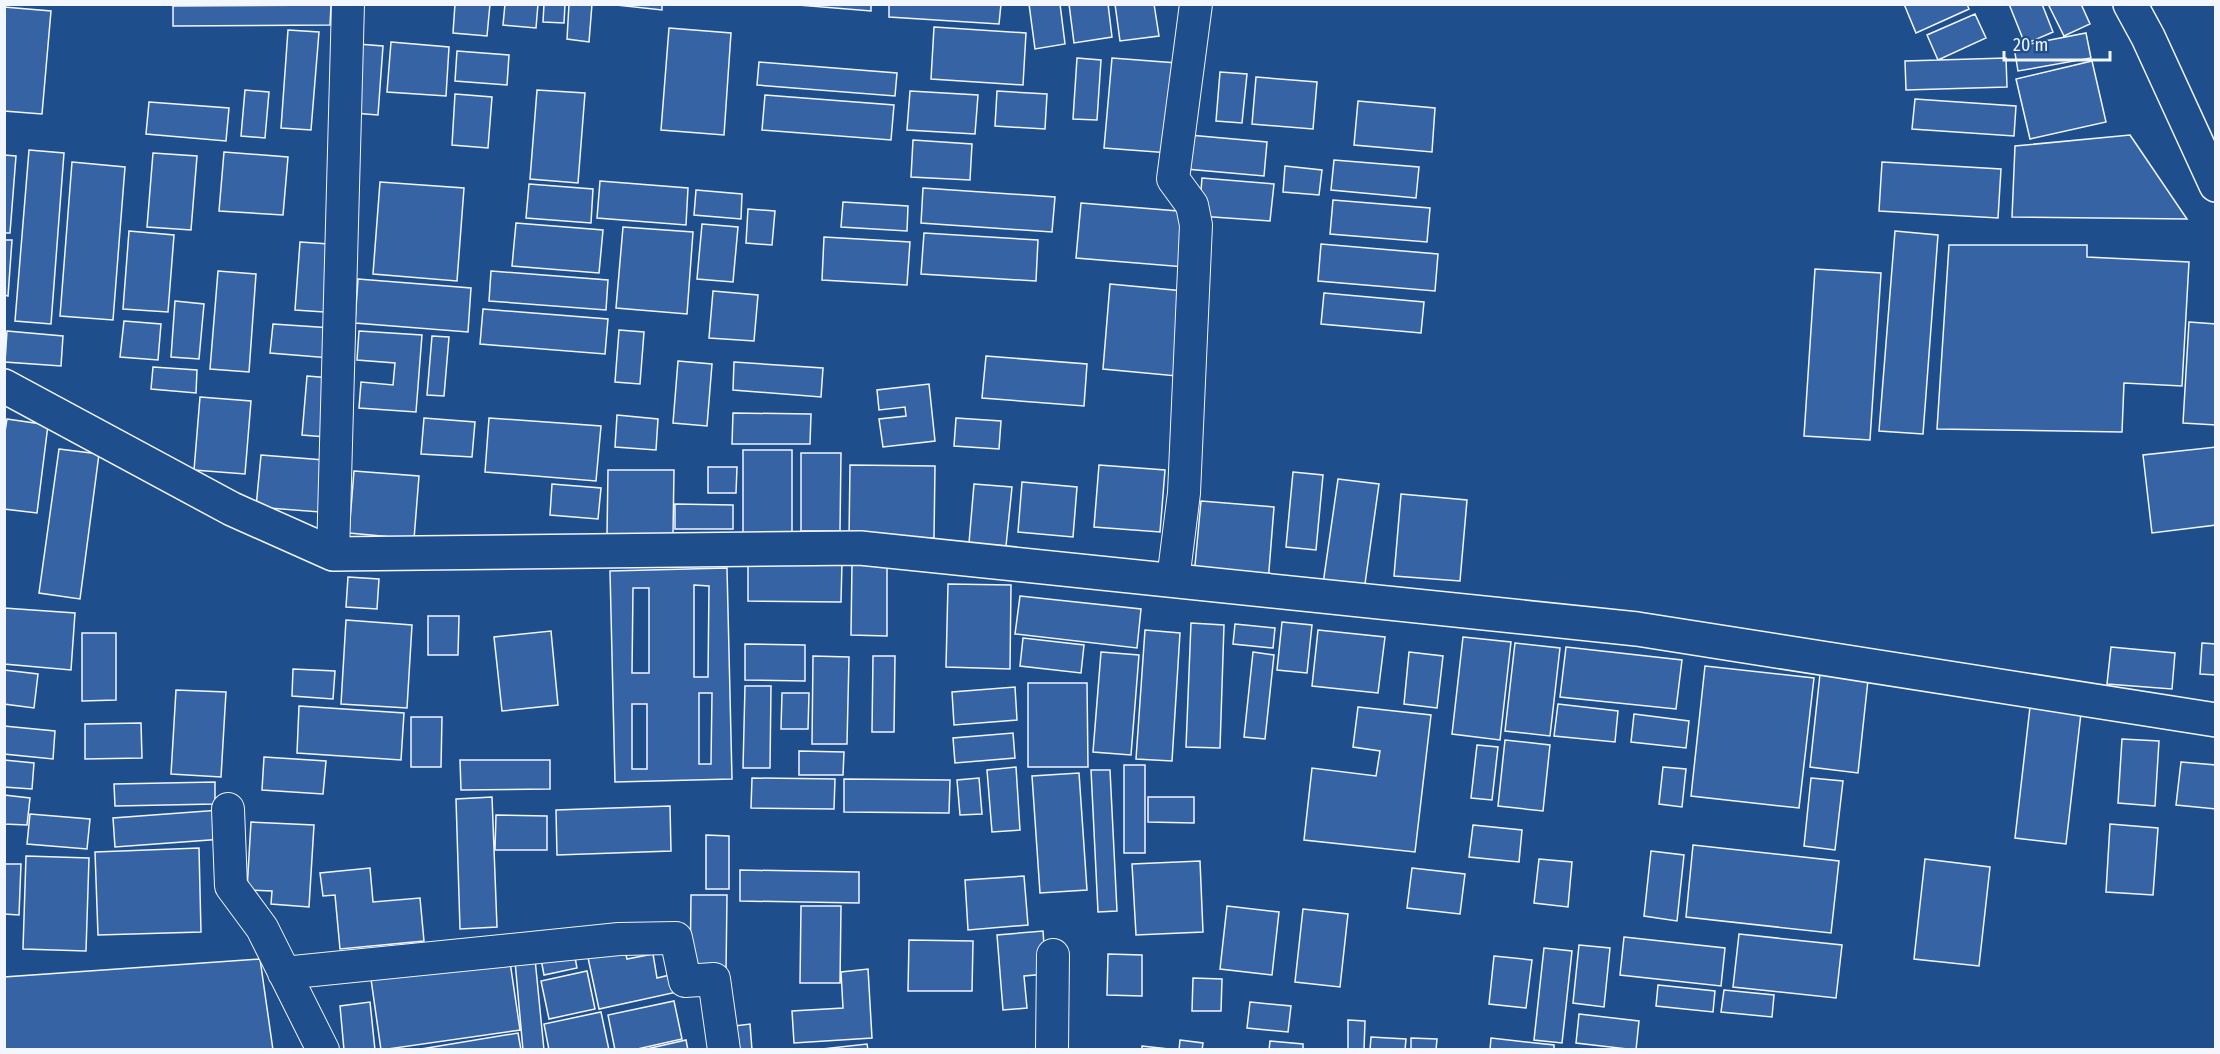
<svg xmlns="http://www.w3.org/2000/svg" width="2220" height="1054" viewBox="0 0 2220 1054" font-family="'Fira Sans Condensed',sans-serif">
<rect width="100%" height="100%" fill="#1f4e8c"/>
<path fill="#3563a3" stroke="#f2f6ff" stroke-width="1.5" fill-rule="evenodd" d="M455,4H490L487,36L453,33Z
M505,4H538L536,28L503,25Z
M544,4H565L564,23L543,22Z
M569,4H592L589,42L567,39Z
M607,4H662V10Z
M786,4H871V11Z
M889,4H1001L999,24L889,17Z
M1029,4H1060L1065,44L1035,49Z
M1069,4H1108L1112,37L1074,43Z
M1115,4H1154L1159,36L1120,41Z
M1904,4H1967L1969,9L1916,33Z
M2009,4H2042L2053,32L2025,44Z
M2048,4H2081L2090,24L2064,36Z
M331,5L330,25L173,26V6Z
M4,7L51,11L42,114L4,111Z
M1975,14L1986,38L1938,60L1927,35Z
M934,27L1026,33L1023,85L931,79Z
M669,28L731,33L724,135L661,130Z
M288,30L319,32L311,130L281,128Z
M2086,33L2091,58L2018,71L2014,47Z
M391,42L449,47L446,96L387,92Z
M358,44L383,46L378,115L353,113Z
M457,51L509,55L507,85L455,81Z
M1077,58L1101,60L1097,120L1073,119Z
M1112,58L1177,63L1170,153L1104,148Z
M2006,58L2007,87L1906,90L1905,61Z
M2092,61L2106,122L2030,139L2016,79Z
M759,62L897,73L895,96L757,85Z
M1220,72L1247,74L1242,123L1216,121Z
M1256,77L1317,82L1313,129L1252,124Z
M245,90L269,92L265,138L241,136Z
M537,90L585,93L578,183L530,179Z
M910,91L978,95L975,134L907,130Z
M997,91L1047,94L1045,129L995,126Z
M455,94L492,97L488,148L452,145Z
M765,95L894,105L891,140L762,130Z
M1915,99L2016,106L2014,136L1912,129Z
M1358,101L1435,108L1432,152L1354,145Z
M149,102L229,108L226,141L146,134Z
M1189,135L1267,142L1264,176L1186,169Z
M2130,135L2187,219L2012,217L2015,146Z
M913,140L972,144L970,180L911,177Z
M29,150L64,153L51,324L15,321Z
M224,152L288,157L283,215L219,211Z
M153,153L197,156L191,230L147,227Z
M4,155L16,156L10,233H4Z
M1334,160L1419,167L1416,198L1331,190Z
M72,162L125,167L113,320L60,316Z
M1882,162L2001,169L1998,218L1879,211Z
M1285,166L1322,170L1319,195L1283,192Z
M1202,178L1274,184L1270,221L1199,216Z
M600,181L688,188L686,225L597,218Z
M380,182L464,188L457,281L373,274Z
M529,184L593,189L591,223L526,218Z
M923,188L1055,197L1052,232L921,223Z
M696,190L742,194L741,219L694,215Z
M1333,200L1430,208L1427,242L1330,234Z
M843,202L908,206L907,231L841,227Z
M1081,203L1190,212L1185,267L1076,258Z
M748,209L775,211L772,245L746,243Z
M516,223L603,230L599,273L512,266Z
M702,224L738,227L733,282L697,279Z
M623,227L693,232L687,314L616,308Z
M129,231L174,235L168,312L123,309Z
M1895,231L1938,235L1923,434L1879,431Z
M924,233L1038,240L1036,281L921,274Z
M824,237L910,242L907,285L822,280Z
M4,240H12L8,296L4,295Z
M300,242L329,244L324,312L295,310Z
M1321,244L1438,254L1435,291L1318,281Z
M1949,245H2087V257L2189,262L2182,386L2124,383L2122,432L1937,429Z
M1815,269L1881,273L1870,440L1804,436Z
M218,271L256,274L249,372L210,369Z
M491,271L608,280L606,310L489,301Z
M358,279L471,288L468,332L355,323Z
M1110,284L1184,291L1177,376L1103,369Z
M713,291L758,295L754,341L709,338Z
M1324,293L1424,302L1421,333L1321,324Z
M175,301L204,304L199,359L171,357Z
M483,309L608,319L605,354L480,344Z
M124,321L161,324L158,360L120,357Z
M2189,322L2216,324V425L2183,423Z
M273,324L332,328L330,358L270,353Z
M619,330L644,332L640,384L615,382Z
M7,331L63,336L61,366L5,362Z
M359,331L422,335L416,412L359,408L361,382L393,385L395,363L357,360Z
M432,336L449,337L444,396L427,395Z
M986,356L1087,364L1084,406L982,398Z
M678,361L712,364L707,426L673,423Z
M734,362L823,368L821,397L733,390Z
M153,367L197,370L196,393L151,389Z
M307,376L331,378L326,437L302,435Z
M929,384L935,441L883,447L879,419L906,416L905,407L879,410L877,390Z
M200,397L251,401L245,474L194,470Z
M733,413L811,414L810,444H732Z
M617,415L658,419L656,450L615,447Z
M424,418L475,422L472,457L421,454Z
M489,418L601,426L596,481L485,472Z
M956,418L1001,421L999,449L954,446Z
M7,419L48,425L37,513L4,509V438Z
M2216,447V525L2152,533L2143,455Z
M59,449L99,454L80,599L39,593Z
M743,450H792V534H743Z
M801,453H841L840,531H801Z
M261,455L324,460L320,512L256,507Z
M850,465L935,466L934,538H849Z
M1099,465L1165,470L1160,532L1094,527Z
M708,467H737L736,493H708Z
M608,470H674L673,535H607Z
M354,471L419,476L414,539L349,533Z
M1293,472L1323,475L1316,550L1286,547Z
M1338,479L1379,484L1364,591L1323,584Z
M1022,482L1077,487L1073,537L1018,532Z
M552,484L601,488L598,519L550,515Z
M974,484L1012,487L1006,546L969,543Z
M1401,494L1467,500L1460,581L1394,576Z
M1201,501L1274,507L1268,583L1194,576Z
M675,504L733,505V529H675Z
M748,560L842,562L841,602L748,601Z
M852,563H887V636L851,635Z
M727,568L732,779L615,782L610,571ZM694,585L709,586L708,677H694ZM633,588H649V673H632ZM699,693H712L711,764H699ZM632,704H647V769H632Z
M348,577L379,579L377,609L346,607Z
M948,584L1011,585L1010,669L946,667Z
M1020,596L1141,609L1137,648L1015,634Z
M4,608L75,613L71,670L4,664Z
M428,616H459L458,655H428Z
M346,620L412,625L407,708L341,704Z
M1282,622L1312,625L1307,673L1277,670Z
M1191,623L1224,625L1220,748L1186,747Z
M1235,624L1275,628L1273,648L1233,644Z
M1145,630L1180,633L1172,761L1136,759Z
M1318,630L1385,637L1378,693L1312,686Z
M551,631L558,705L502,711L494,637Z
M82,633H116V700L82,701Z
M1463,637L1511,642L1500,740L1452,734Z
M1023,638L1084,645L1081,673L1020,666Z
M1515,643L1560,648L1550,736L1505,731Z
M2202,643L2216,644V675L2200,674Z
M745,644L805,645V681L745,680Z
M1566,647L1682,660L1676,709L1560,697Z
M2111,647L2175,653L2172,689L2107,684Z
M1101,652L1139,655L1131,755L1093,752Z
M1253,652L1274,655L1265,739L1244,737Z
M1409,652L1443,656L1437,708L1404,704Z
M813,656L849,657L847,744H812Z
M873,656H895L894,732H872Z
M1705,666L1814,678L1799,808L1691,796Z
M293,669L335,671L333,699L292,696Z
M4,670L38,674L34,708L4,704Z
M1820,674L1868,680L1858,773L1810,767Z
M1028,683H1087L1088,767H1028Z
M745,686H771L770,768H743Z
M1015,687L1017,720L954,725L952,692Z
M176,690L226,692L221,777L171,774Z
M782,693H809L808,729H781Z
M1558,704L1618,711L1615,742L1554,736Z
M299,706L404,713L401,760L297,753Z
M1358,707L1431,715L1415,852L1304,840L1312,768L1376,776L1380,751L1353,747Z
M2030,707L2081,713L2066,844L2015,838Z
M1634,714L1689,721L1686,748L1631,742Z
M411,717H442L441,767H411Z
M141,723L142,758L85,759V724Z
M4,726L55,731L53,759L4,754Z
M1013,733L1015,758L955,763L953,738Z
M2122,739L2159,741L2155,806L2118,803Z
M1505,740L1550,745L1543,811L1498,806Z
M1477,745L1498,747L1492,800L1471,798Z
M799,751L844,752L843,775H799Z
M264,757L326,761L323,794L262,790Z
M4,760L34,763L32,789L4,787Z
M460,760H550V789L461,790Z
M2181,762L2216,765V809L2176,805Z
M1124,765H1145V853H1124Z
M1016,767L1020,830L992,832L987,770Z
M1663,767L1686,769L1682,807L1659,804Z
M1091,770H1110L1117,911L1098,912Z
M1079,773L1087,890L1040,893L1032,776Z
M752,778L835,779L834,809L751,808Z
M979,778L982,814L960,815L957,780Z
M1811,778L1843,781L1835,850L1804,846Z
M844,779L950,780L949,813L844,812Z
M215,782V804L115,806L114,784Z
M4,795L30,798L27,825L4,824Z
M492,797L497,927L460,929L456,799Z
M1148,797H1194V823L1148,822Z
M670,806L671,851L557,855L556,810Z
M220,810L223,839L115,847L113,818Z
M30,814L90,819L87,849L27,844Z
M496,815L547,816V850H495Z
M251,822L314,825L309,907L271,904L272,891L247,890Z
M2110,824L2158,828L2153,895L2106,892Z
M1473,825L1522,830L1519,862L1469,857Z
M706,835L729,836V889H706Z
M1693,845L1839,861L1831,933L1686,917Z
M199,848L201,932L98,935L95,852Z
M1651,851L1684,855L1677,921L1644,916Z
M26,856L89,858L86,951L23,949Z
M1539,859L1572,862L1568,907L1534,903Z
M1925,859L1990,867L1979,966L1914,959Z
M1200,861L1203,932L1136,935L1132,864Z
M4,864H21L19,915L4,914Z
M370,868L373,902L420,898L424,941L340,949L335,895L323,896L320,873Z
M1412,868L1465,874L1460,914L1407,908Z
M740,870L859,872V903L740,901Z
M1024,876L1028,925L968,930L965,880Z
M691,895H727L726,974H690Z
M801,906H841L840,983H800Z
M1227,906L1279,912L1272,975L1220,969Z
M1303,909L1348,914L1340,987L1295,982Z
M1043,931L1046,974L1024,976L1027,1008L1003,1010L997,935Z
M1739,934L1842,945L1836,998L1733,987Z
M1624,937L1725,948L1721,986L1620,975Z
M909,940L973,941L972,991H908Z
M624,945L627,959L653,954L657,978L674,974L677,992L599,1009L587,953Z
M1579,945L1610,948L1604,1007L1573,1003Z
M1544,948L1572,951L1562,1043L1534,1040Z
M574,952L577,968L544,975L541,959Z
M1108,954L1142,955V996L1107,995Z
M1494,956L1532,960L1526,1008L1489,1004Z
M260,959L273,1050H4V977Z
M535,959L544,1050H523L515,961Z
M510,962L520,1030L381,1050L370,972Z
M868,969L872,1038L794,1043L792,1011L843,1008L841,972Z
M587,971L595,1009L549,1019L541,981Z
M1193,978L1222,979L1221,1011H1192Z
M1658,985L1715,991L1713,1012L1656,1006Z
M1724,990L1774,995L1772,1017L1721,1012Z
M674,1001L682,1039L633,1050H615L608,1015Z
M370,1002L375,1050H344L340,1006Z
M1250,1002L1291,1006L1288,1032L1247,1028Z
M601,1012L609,1050H549L544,1024Z
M1579,1014L1639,1021L1636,1050L1576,1043Z
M1348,1020L1365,1021L1364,1050H1348Z
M750,1024L752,1050H729L727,1027Z
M518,1033L521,1050H415Z
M1371,1037L1406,1039L1405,1050H1370Z
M1411,1038L1437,1039L1436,1050H1411Z
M1491,1038L1554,1045V1050H1490Z
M686,1040L688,1050H642Z
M1180,1040L1203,1043L1202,1050H1179Z
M1270,1041L1303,1044V1050H1269Z
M867,1044L868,1050H813Z
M1142,1046L1169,1049L1142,1050Z"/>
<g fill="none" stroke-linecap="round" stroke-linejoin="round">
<g stroke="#f2f6ff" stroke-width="34">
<path id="minor" d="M333,554L348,4
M1173,580L1184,493L1196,225L1192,205L1173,179L1196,4
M228,809L231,886L262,928L323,1050
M284,973L619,939L676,938L685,981L714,979L724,1050
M1052,1050L1053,955"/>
</g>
<g stroke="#f2f6ff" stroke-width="36">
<path id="tertiary" d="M4,386L232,509L333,554L860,548L1637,629L2216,720"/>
</g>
<g stroke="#f2f6ff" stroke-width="36">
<path id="trunk" d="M2130,4L2148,37L2216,185"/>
</g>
<use href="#minor" stroke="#1f4e8c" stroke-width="32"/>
<use href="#tertiary" stroke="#1f4e8c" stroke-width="33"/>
<use href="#trunk" stroke="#1f4e8c" stroke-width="33"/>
</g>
<rect width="2220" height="1054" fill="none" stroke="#f2f6ff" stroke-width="12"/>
<path d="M2004 51v9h106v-9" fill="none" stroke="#f2f6ff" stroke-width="3"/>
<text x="2013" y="51" font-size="18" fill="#f2f6ff" stroke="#1f4e8c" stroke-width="4.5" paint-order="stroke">20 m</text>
</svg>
